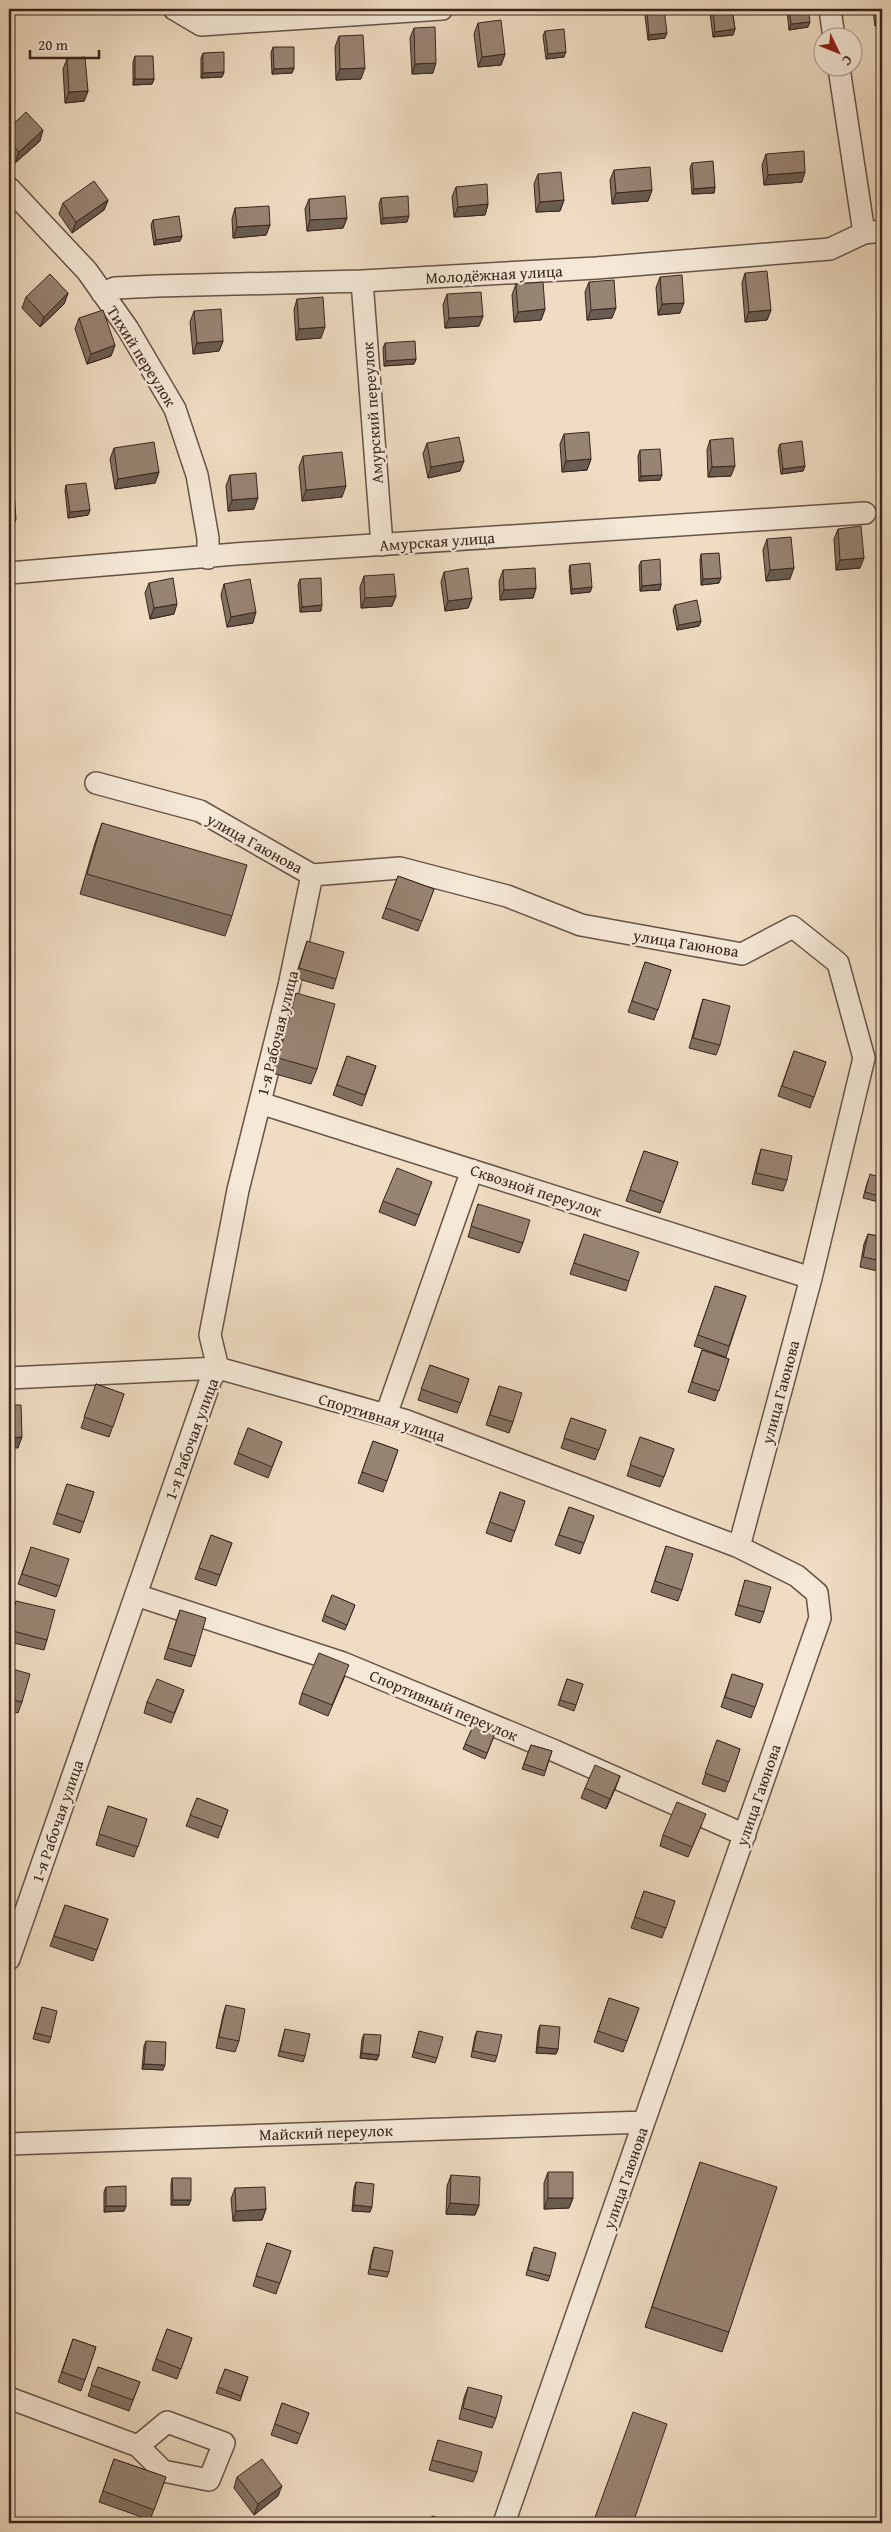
<svg xmlns="http://www.w3.org/2000/svg" width="891" height="2532" viewBox="0 0 891 2532" font-family="'Gentium Book Plus',serif">
<rect width="100%" height="100%" fill="#efdcc2"/>
<filter id="stains"><feTurbulence type="fractalNoise" baseFrequency=".004" numOctaves="4"/><feColorMatrix values="0 0 0 0 .2 0 0 0 0 .09 0 0 0 0 .02 0 0 0 .5 -.17"/></filter>
<radialGradient id="worn" r=".72"><stop offset=".6" stop-color="#630" stop-opacity="0"/><stop offset="1" stop-color="#630" stop-opacity=".3"/></radialGradient>
<g fill="none" stroke-linecap="round" stroke-linejoin="round">
<g stroke="#665346" stroke-width="24">
<path id="minor" d="M174,9L201,25L442,9
M830,9L834,38
M839,68L864,233
M9,188L87,271L128,329L175,409L197,475L208,538V558
M362,281L382,545
M102,293L115,288L157,286L362,281L596,268L830,249L864,233L882,231
M9,573L235,554L865,513
M96,783L200,811L312,875L400,868L507,896L581,925L742,954L793,927L838,963L864,1058L811,1278L739,1547L797,1576L817,1593L820,1618L504,2523
M260,1103L811,1278
M9,1378L218,1368L404,1420L739,1547
M386,1415L472,1170
M136,1595L343,1663L555,1751L745,1835
M9,1959L211,1379L218,1368L210,1335L238,1190L289,986L312,875
M9,2144L644,2122
M9,2398L138,2446L163,2471L209,2480L224,2443L167,2422L138,2446"/>
</g>
<use href="#minor" stroke="#f5e8d7" stroke-width="21"/>
</g>
<path fill="#837263" stroke="#39251d" d="M712,9H732L735,29L733,35L713,37L710,13Z
M787,9H808V27L789,30Z
M873,9H882L875,26Z
M647,11L665,38L648,40L645,16Z
M478,23L505,54L501,65L478,67L474,34Z
M414,28L433,73L412,74L410,38Z
M545,31L564,57L546,59L543,36Z
M339,36L361,79L336,80L335,47Z
M273,47L294,68L292,73L272,74L271,53Z
M203,53L224,72L222,77L201,78V58Z
M135,56L154,79L152,84L133,85V62Z
M67,59L88,91L84,101L65,103L63,69Z
M9,128L40,141L15,163L9,156Z
M882,131V162L879,140Z
M766,154L802,182L764,185L762,165Z
M692,163L715,187L714,193L692,194L690,168Z
M614,170L652,190L648,201L612,204L610,180Z
M538,174L564,200L560,211L536,212L534,184Z
M456,187L488,204L485,215L454,217L452,197Z
M381,198L407,222L381,224L379,204Z
M309,199L347,218L343,228L307,231L305,209Z
M108,200L104,210L72,233L59,214L63,203Z
M235,208L270,225L266,235L233,238L232,219Z
M153,220L182,236L180,241L154,245L151,225Z
M745,273L771,310L767,320L745,322L742,283Z
M660,277L680,313L658,315L656,288Z
M589,282L612,318L587,320L585,292Z
M516,284L545,309L541,320L514,322L512,295Z
M68,293L64,304L40,327L22,308L26,297Z
M447,294L483,316L479,326L445,328L443,305Z
M297,299L321,338L296,340L294,310Z
M194,311L223,341L219,351L193,354L190,322Z
M79,318L115,345L111,356L87,364L75,329Z
M385,343L416,359L414,364L384,366L383,348Z
M564,434L591,459L587,470L562,472L560,444Z
M710,440L731,476L708,477L707,450Z
M427,443L460,471L428,478L423,454Z
M780,444L805,466L803,471L781,474L778,450Z
M114,448L159,472L155,483L115,489L110,459Z
M640,450L660,480L639,481L638,456Z
M303,456L342,497L302,501L299,467Z
M230,475L254,509L228,511L226,486Z
M66,485L90,510L88,515L68,518L65,490Z
M838,529L860,568L836,570L834,539Z
M767,539L790,579L766,581L763,550Z
M701,554L719,583L701,585L700,560Z
M641,561L661,584L660,590L640,591L639,566Z
M570,565L592,587L590,592L571,594L569,570Z
M503,570L536,588L533,598L500,600L499,581Z
M444,572L472,598L468,608L445,611L441,582Z
M364,576L396,596L392,606L361,608L360,587Z
M300,579L321,611L300,612L298,585Z
M149,583L174,614L150,619L145,593Z
M224,584L253,623L227,627L221,595Z
M675,605L701,621L699,626L677,630L673,610Z
M102,823L232,916L225,936L80,894L95,843Z
M398,876L434,889L418,931L382,918Z
M307,941L336,979L333,989L295,978Z
M645,962L671,970L654,1020L628,1012Z
M296,993L317,1069L311,1084L272,1073L290,1008Z
M703,999L720,1045L716,1055L689,1048L700,1009Z
M794,1051L826,1062L810,1108L778,1096Z
M347,1056L376,1066L362,1106L333,1095Z
M761,1149L787,1180L783,1191L752,1184L758,1159Z
M644,1151L678,1162L660,1213L626,1201Z
M882,1178V1203L863,1198L868,1180Z
M428,1192L415,1226L379,1212L383,1201Z
M478,1204L523,1243L519,1253L468,1237Z
M584,1234L629,1281L626,1291L570,1274Z
M868,1234L882,1237V1272L860,1267L864,1244Z
M715,1286L746,1296L726,1357L694,1346Z
M702,1350L729,1359L715,1401L688,1392Z
M430,1365L469,1379L457,1413L418,1400Z
M96,1384L124,1394L109,1437L81,1428Z
M499,1386L513,1422L509,1433L486,1425Z
M571,1418L606,1430L595,1460L561,1448Z
M248,1428L282,1442L268,1478L234,1464Z
M640,1437L674,1449L660,1487L627,1476Z
M373,1441L398,1450L383,1492L358,1483Z
M67,1484L94,1492L80,1533L53,1524Z
M500,1492L525,1501L511,1542L486,1533Z
M569,1507L594,1516L580,1554L555,1545Z
M211,1535L232,1543L216,1586L195,1579Z
M666,1546L682,1590L678,1601L651,1592Z
M31,1547L60,1586L56,1597L18,1584Z
M745,1580L764,1612L760,1623L735,1615Z
M332,1595L355,1605L345,1630L322,1621Z
M16,1601L47,1640L44,1650L9,1642V1627L12,1611Z
M180,1610L195,1656L191,1667L164,1659Z
M9,1668L22,1702L18,1713L9,1710Z
M732,1674L763,1684L751,1718L721,1707Z
M345,1676L328,1716L299,1704L302,1693Z
M567,1679L583,1684L574,1711L558,1705Z
M184,1690L171,1723L144,1713L147,1702Z
M475,1722L496,1731L485,1759L463,1749Z
M717,1740L740,1749L725,1792L702,1784Z
M531,1745L552,1751L544,1776L522,1769Z
M620,1776L606,1809L581,1798L585,1788Z
M197,1798L228,1810L218,1838L186,1826Z
M108,1806L147,1819L134,1857L96,1845Z
M702,1824L688,1857L660,1846L663,1835Z
M644,1891L675,1901L662,1938L631,1928Z
M65,1905L108,1919L93,1961L50,1946Z
M609,1998L639,2008L623,2052L594,2042Z
M226,2005L239,2041L235,2052L216,2048L223,2015Z
M42,2007L51,2037L49,2043L33,2039Z
M540,2025L558,2049L556,2054L536,2053L538,2031Z
M285,2029L305,2056L303,2062L278,2056Z
M419,2031L437,2058L435,2063L412,2057Z
M477,2031L497,2056L495,2062L471,2057L475,2036Z
M364,2034L379,2055L377,2060L360,2058L362,2039Z
M146,2041L163,2070L142,2069L144,2046Z
M700,2162L729,2332L722,2352L645,2327Z
M548,2172L573,2198L569,2208L544,2209V2183Z
M451,2175L479,2205L475,2215L446,2214L447,2186Z
M172,2178L189,2205H171V2184Z
M356,2182L370,2212L352,2211L354,2188Z
M106,2187L126,2206L124,2211L104,2212V2192Z
M235,2188L266,2209L262,2220L233,2221L231,2199Z
M267,2243L291,2251L276,2294L253,2286Z
M374,2247L389,2272L387,2277L368,2274L372,2253Z
M532,2252L550,2276L548,2281L526,2275Z
M167,2329L192,2338L177,2379L152,2370Z
M73,2339L96,2347L81,2391L58,2382Z
M98,2367L140,2382L129,2411L88,2396Z
M225,2369L248,2377L240,2401L216,2393Z
M468,2387L496,2418L492,2428L459,2419L464,2398Z
M282,2403L309,2413L297,2444L271,2435Z
M438,2440L477,2472L473,2482L429,2470Z
M114,2459L166,2477L150,2520L99,2502Z
M237,2477L278,2496L254,2515L234,2488Z"/>
<path fill="#6a5c50" stroke="#39251d" d="M879,15H882V25L875,26Z
M810,22L808,27L789,30L791,24Z
M735,29L733,35L713,37L715,32Z
M667,33L665,38L648,40L649,35Z
M566,52L564,57L546,59L548,54Z
M505,54L501,65L478,67L482,57Z
M436,63L433,73L412,74L415,64Z
M294,68L292,73L272,74L274,69Z
M365,68L361,79L336,80L340,69Z
M224,72L222,77L201,78L203,73Z
M135,79H154L152,84L133,85Z
M88,91L84,101L65,103L69,92Z
M43,130L40,141L15,163L19,152Z
M805,172L802,182L764,185L768,175Z
M715,187L714,193L692,194L694,189Z
M652,190L648,201L612,204L616,193Z
M108,200L104,210L72,233L76,222Z
M564,200L560,211L536,212L540,202Z
M488,204L485,215L454,217L458,207Z
M409,216L407,222L381,224L383,218Z
M347,218L343,228L307,231L310,220Z
M270,225L266,235L233,238L237,227Z
M182,236L180,241L154,245L156,240Z
M68,293L64,304L40,327L44,317Z
M684,303L680,313L658,315L662,304Z
M616,308L612,318L587,320L591,310Z
M545,309L541,320L514,322L518,312Z
M771,310L767,320L745,322L749,312Z
M483,316L479,326L445,328L449,318Z
M325,327L321,338L296,340L299,329Z
M223,341L219,351L193,354L197,343Z
M115,345L111,356L87,364L91,354Z
M416,359L414,364L384,366L386,361Z
M591,459L587,470L562,472L566,461Z
M464,461L460,471L428,478L431,467Z
M735,466L731,476L708,477L712,467Z
M805,466L803,471L781,474L783,469Z
M159,472L155,483L115,489L118,479Z
M662,475L660,480L639,481L641,476Z
M346,486L342,497L302,501L306,490Z
M258,498L254,509L228,511L232,500Z
M90,510L88,515L68,518L70,512Z
M9,519H16L14,524H9Z
M864,558L860,568L836,570L840,560Z
M794,568L790,579L766,581L770,570Z
M721,578L719,583L701,585L703,579Z
M661,584L660,590L640,591L642,586Z
M592,587L590,592L571,594L572,589Z
M536,588L533,598L500,600L504,590Z
M396,596L392,606L361,608L365,598Z
M472,598L468,608L445,611L448,601Z
M177,604L174,614L150,619L154,608Z
M322,605L321,611L300,612L302,607Z
M256,612L253,623L227,627L231,617Z
M701,621L699,626L677,630L679,625Z
M22,1437L18,1448H9V1438Z
M620,1776L616,1787L606,1809L610,1799Z
M538,2047L558,2049L556,2054L536,2053Z
M362,2053L379,2055L377,2060L360,2058Z
M144,2064L165,2065L163,2070L142,2069Z
M548,2198H573L569,2208L544,2209Z
M173,2200H191L189,2205H171Z
M450,2203L479,2205L475,2215L446,2214Z
M354,2205L372,2207L370,2212L352,2211Z
M106,2206H126L124,2211L104,2212Z
M266,2209L262,2220L233,2221L236,2211Z
M282,2486L278,2496L254,2515L258,2504Z"/>
<path fill="#988473" stroke="#39251d" d="M664,9L667,33L649,35L647,11Z
M713,9H732L735,29L715,32Z
M789,9H808L810,22L791,24Z
M878,9H882V15H879Z
M501,20L505,54L482,57L478,23Z
M435,27L436,63L415,64L414,28Z
M564,29L566,52L548,54L545,31Z
M363,35L365,68L340,69L339,36Z
M273,47H294V68L274,69Z
M224,52V72L203,73V53Z
M135,56H153L154,79H135Z
M85,57L88,91L69,92L67,59Z
M26,112L43,130L19,152L9,141V128Z
M804,151L805,172L768,175L766,154Z
M713,161L715,187L694,189L692,163Z
M650,167L652,190L616,193L614,170Z
M561,172L564,200L540,202L538,174Z
M94,181L108,200L76,222L63,203Z
M487,184L488,204L458,207L456,187Z
M345,196L347,218L310,220L309,199Z
M408,196L409,216L383,218L381,198Z
M269,206L270,225L237,227L235,208Z
M179,216L182,236L156,240L153,220Z
M767,271L771,310L749,312L745,273Z
M50,274L68,293L44,317L26,297Z
M682,275L684,303L662,304L660,277Z
M614,280L616,308L591,310L589,282Z
M543,282L545,309L518,312L516,284Z
M481,292L483,316L449,318L447,294Z
M323,297L325,327L299,329L297,299Z
M221,309L223,341L197,343L194,311Z
M103,310L115,345L91,354L79,318Z
M415,341L416,359L386,361L385,343Z
M589,432L591,459L566,461L564,434Z
M459,437L464,461L431,467L427,443Z
M733,438L735,466L712,467L710,440Z
M802,441L805,466L783,469L780,444Z
M154,442L159,472L118,479L114,448Z
M660,449L662,475L641,476L640,450Z
M342,452L346,486L306,490L303,456Z
M256,473L258,498L232,500L230,475Z
M86,483L90,510L70,512L66,485Z
M9,490H14L16,519H9Z
M861,526L864,558L840,560L838,529Z
M791,537L794,568L770,570L767,539Z
M719,553L721,578L703,579L701,554Z
M660,559L661,584L642,586L641,561Z
M590,563L592,587L572,589L570,565Z
M468,568L472,598L448,601L444,572Z
M535,568L536,588L504,590L503,570Z
M394,574L396,596L365,598L364,576Z
M173,578L177,604L154,608L149,583Z
M321,578L322,605L302,607L300,579Z
M250,579L256,612L231,617L224,584Z
M697,600L701,621L679,625L675,605Z
M102,823L247,865L232,916L87,874Z
M398,876L434,889L422,921L386,908Z
M307,941L344,952L336,979L299,968Z
M645,962L671,970L658,1010L632,1001Z
M296,993L335,1004L317,1069L278,1058Z
M703,999L730,1006L720,1045L693,1038Z
M794,1051L826,1062L814,1097L782,1086Z
M347,1056L376,1066L365,1095L337,1085Z
M761,1149L792,1156L787,1180L756,1173Z
M644,1151L678,1162L664,1202L630,1190Z
M397,1168L432,1182L419,1215L383,1201Z
M870,1174L882,1178V1197L865,1192Z
M478,1204L530,1220L523,1243L471,1226Z
M584,1234L639,1252L629,1281L574,1263Z
M868,1234L882,1237V1261L863,1257Z
M715,1286L746,1296L729,1346L698,1335Z
M702,1350L729,1359L719,1391L692,1382Z
M430,1365L469,1379L461,1403L421,1389Z
M96,1384L124,1394L113,1427L84,1417Z
M499,1386L522,1393L513,1422L490,1415Z
M9,1405H21L22,1437L9,1438Z
M571,1418L606,1430L599,1450L564,1438Z
M248,1428L282,1442L272,1467L238,1453Z
M640,1437L674,1449L664,1477L630,1465Z
M373,1441L398,1450L387,1481L362,1472Z
M67,1484L94,1492L84,1522L57,1513Z
M500,1492L525,1501L515,1531L490,1522Z
M569,1507L594,1516L584,1543L559,1535Z
M211,1535L232,1543L220,1575L199,1568Z
M666,1546L693,1554L682,1590L655,1581Z
M31,1547L69,1559L60,1586L22,1574Z
M745,1580L771,1587L764,1612L738,1605Z
M332,1595L355,1605L347,1625L324,1615Z
M16,1601L55,1610L47,1640L9,1630Z
M180,1610L206,1618L195,1656L168,1648Z
M319,1653L349,1665L332,1705L302,1693Z
M9,1668L30,1674L22,1702L9,1699Z
M732,1674L763,1684L755,1707L725,1697Z
M157,1679L184,1690L174,1713L147,1702Z
M567,1679L583,1684L576,1705L560,1700Z
M475,1722L496,1731L487,1753L465,1744Z
M717,1740L740,1749L729,1782L705,1773Z
M531,1745L552,1751L545,1771L524,1764Z
M9,1748H11L9,1756Z
M595,1765L620,1776L610,1799L585,1788Z
M197,1798L228,1810L222,1827L190,1815Z
M677,1802L706,1814L692,1847L663,1835Z
M108,1806L147,1819L138,1847L99,1834Z
M644,1891L675,1901L666,1928L635,1917Z
M65,1905L108,1919L97,1950L54,1936Z
M609,1998L639,2008L627,2041L598,2031Z
M226,2005L245,2009L239,2041L219,2037Z
M42,2007L57,2011L51,2037L35,2033Z
M540,2025L560,2027L558,2049L538,2047Z
M285,2029L310,2034L305,2056L280,2051Z
M419,2031L443,2037L437,2058L414,2052Z
M477,2031L502,2035L497,2056L473,2051Z
M364,2034L381,2035L379,2055L362,2053Z
M146,2041L166,2042L165,2065L144,2064Z
M700,2162L777,2187L729,2332L652,2307Z
M548,2172H573V2198H548Z
M451,2175L480,2177L479,2205L450,2203Z
M172,2178H191V2200H173Z
M356,2182L374,2184L372,2207L354,2205Z
M126,2186V2206H106V2187Z
M265,2187L266,2209L236,2211L235,2188Z
M267,2243L291,2251L280,2283L256,2276Z
M374,2247L393,2251L389,2272L370,2269Z
M534,2247L556,2253L550,2276L528,2270Z
M167,2329L192,2338L181,2369L156,2359Z
M73,2339L96,2347L85,2380L62,2372Z
M98,2367L140,2382L133,2400L91,2385Z
M225,2369L248,2377L241,2396L218,2387Z
M468,2387L502,2396L496,2418L463,2408Z
M282,2403L309,2413L301,2434L275,2424Z
M633,2412L667,2424L633,2523H593Z
M438,2440L482,2452L477,2472L432,2460Z
M114,2459L166,2477L154,2510L103,2491Z
M262,2459L282,2486L258,2504L237,2477Z
M432,2516L456,2523H430Z"/>
<g text-anchor="middle" stroke-width="4.5" stroke-linejoin="round" paint-order="stroke">
<g font-size="16" fill="#39251d" stroke="#f5e8d7">
<text transform="translate(494 274) rotate(-3)" y="6">Молодёжная улица</text>
<text transform="translate(142 356) rotate(58)" y="6">Тихий переулок</text>
<text transform="translate(372 413) rotate(-94)" y="6">Амурский переулок</text>
<text transform="translate(437 541) rotate(-4)" y="6">Амурская улица</text>
<text transform="translate(255 843) rotate(29)" y="6">улица Гаюнова</text>
<text transform="translate(686 943) rotate(9)" y="6">улица Гаюнова</text>
<text transform="translate(277 1033) rotate(-76)" y="6">1-я Рабочая улица</text>
<text transform="translate(536 1190) rotate(18)" y="6">Сквозной переулок</text>
<text transform="translate(780 1392) rotate(-75)" y="6">улица Гаюнова</text>
<text transform="translate(382 1417) rotate(17)" y="6">Спортивная улица</text>
<text transform="translate(191 1439) rotate(-70)" y="6">1-я Рабочая улица</text>
<text transform="translate(444 1705) rotate(23)" y="6">Спортивный переулок</text>
<text transform="translate(758 1795) rotate(-71)" y="6">улица Гаюнова</text>
<text transform="translate(57 1821) rotate(-71)" y="6">1-я Рабочая улица</text>
<text transform="translate(326 2132) rotate(-2)" y="6">Майский переулок</text>
<text transform="translate(625 2178) rotate(-71)" y="6">улица Гаюнова</text>
</g>
</g>
<rect width="891" height="2532" fill="none" stroke="#efdcc2" stroke-width="30"/>
<rect x="10" y="10" width="871" height="2512" fill="none" stroke="#39251d" stroke-width="2.5"/>
<rect x="15" y="15" width="861" height="2502" fill="none" stroke="#39251d"/>
<g transform="translate(838 52) rotate(133)"><circle r="24" fill="#f5e8d7" stroke="#aa9a8d"/>
<path d="M0-4L9 19L0 12L-9 19Z" fill="#8f2418"/>
<text y="-8" font-size="14" font-weight="bold" text-anchor="middle" fill="#39251d">С</text>
</g>
<path d="M30 50v8h69v-8" fill="none" stroke="#39251d" stroke-width="2.5"/>
<text x="38" y="50" font-size="15" fill="#39251d" stroke="#f5e8d7" stroke-width="4" paint-order="stroke">20 m</text>
<rect width="100%" height="100%" filter="url(#stains)"/>
<rect width="100%" height="100%" fill="url(#worn)"/>
</svg>
